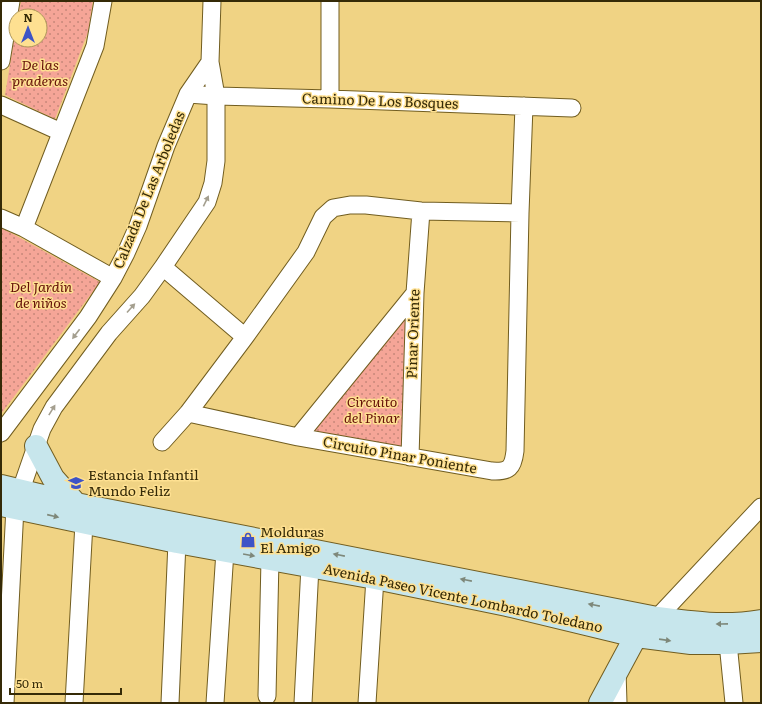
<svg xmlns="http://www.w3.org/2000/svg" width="762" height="704" viewBox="0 0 762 704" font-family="Literata,serif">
<defs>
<pattern id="park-dots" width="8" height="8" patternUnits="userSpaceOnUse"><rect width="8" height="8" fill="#f5a597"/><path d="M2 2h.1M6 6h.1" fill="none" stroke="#c78779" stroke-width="1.8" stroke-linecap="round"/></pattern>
</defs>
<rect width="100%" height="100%" fill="#f0d384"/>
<path fill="url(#park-dots)" d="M21,1H93L88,32L55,119L5,95L16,28V40H40V16H18Z
M1,228L13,234L100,282L1,414Z
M407,314L405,451L308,433Z"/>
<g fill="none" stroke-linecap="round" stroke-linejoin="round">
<g stroke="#715d20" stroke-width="19">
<path id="minor" d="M1,61L11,1
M188,94L216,96L330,99L572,108
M330,99V1
M1,105L61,132
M1,218L24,228L113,278
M24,228L95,46L103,1
M163,267L245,337
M188,413L298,437L492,471C509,472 513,468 515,451L520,213L524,106
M1,433L88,317L113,278L126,253L138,226L166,146L188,94L210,62
M298,437L415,293
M162,442L188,413L245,337L306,252L323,217L333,208L350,205H366L421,211L520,213
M410,457L415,293L421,211
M657,618L761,507
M728,643L734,703
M617,671L618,703
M267,696L270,559
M5,703L15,507L42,429L54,407L109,333L142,296L163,267L207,202L213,183L216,161V96L210,62L212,1
M74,703L84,523
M170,703L177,542
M215,703L225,551
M303,703L310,566
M367,703L375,578"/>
</g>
<g stroke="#715d20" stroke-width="24">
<path id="secondary" d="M36,446L53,478L76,504
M1,486L76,504L657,618C693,623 725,627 761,621
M1,505L177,542L375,578L507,605L636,636L691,643H728L761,641
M600,703L636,636L647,626"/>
</g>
<use href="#minor" stroke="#fff" stroke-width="17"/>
<use href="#secondary" stroke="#c7e6ec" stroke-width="22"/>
</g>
<defs><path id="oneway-solid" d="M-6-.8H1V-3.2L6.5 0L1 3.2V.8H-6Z"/></defs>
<g fill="#a49f8f">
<use href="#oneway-solid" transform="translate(206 201) rotate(-64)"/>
<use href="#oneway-solid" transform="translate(131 308) rotate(-48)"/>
<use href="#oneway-solid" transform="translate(76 334) rotate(127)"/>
<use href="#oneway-solid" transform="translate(52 410) rotate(-58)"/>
</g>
<g fill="#7e887a">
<use href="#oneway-solid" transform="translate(53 516) rotate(13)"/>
<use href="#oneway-solid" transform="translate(249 555) rotate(10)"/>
<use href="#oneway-solid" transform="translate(339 555) rotate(-169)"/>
<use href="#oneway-solid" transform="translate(466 580) rotate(-169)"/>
<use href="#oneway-solid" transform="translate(594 605) rotate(-169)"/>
<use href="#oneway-solid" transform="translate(722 624) rotate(179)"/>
<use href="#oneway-solid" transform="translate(665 640) rotate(8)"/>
</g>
<defs>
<g id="school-bare" transform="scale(1.2)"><path d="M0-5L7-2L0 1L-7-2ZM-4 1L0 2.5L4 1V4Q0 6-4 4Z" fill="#3d53c6" stroke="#fee091" stroke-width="2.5" paint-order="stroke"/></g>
<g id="shop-bare" transform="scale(1.2)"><path d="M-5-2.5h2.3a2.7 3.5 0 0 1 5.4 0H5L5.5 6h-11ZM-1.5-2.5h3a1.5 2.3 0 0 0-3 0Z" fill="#3d53c6" stroke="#fee091" stroke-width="2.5" paint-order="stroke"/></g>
</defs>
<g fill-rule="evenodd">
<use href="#school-bare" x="76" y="483"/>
<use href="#shop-bare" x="248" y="540"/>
</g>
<g text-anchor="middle" stroke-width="3" stroke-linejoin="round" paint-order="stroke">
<g font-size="14" font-style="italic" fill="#651008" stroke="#fee091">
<text x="40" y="70">De las<tspan x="40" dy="16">praderas</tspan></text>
<text x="41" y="292">Del Jardín<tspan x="41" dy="16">de niños</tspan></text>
<text x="372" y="407">Circuito<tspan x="372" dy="16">del Pinar</tspan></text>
</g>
<g font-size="14" fill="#352a07" stroke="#fee091">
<text transform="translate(380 101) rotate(2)" y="5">Camino De Los Bosques</text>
<text transform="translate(149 190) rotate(-68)" y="5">Calzada De Las Arboledas</text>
<text transform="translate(413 334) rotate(-88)" y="5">Pinar Oriente</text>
<text transform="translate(400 455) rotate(10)" y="5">Circuito Pinar Poniente</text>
<text transform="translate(463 598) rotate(12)" y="5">Avenida Paseo Vicente Lombardo Toledano</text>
</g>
<g font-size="14" fill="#352a07" stroke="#fee091" text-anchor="start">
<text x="88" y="480">Estancia Infantil<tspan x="88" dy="16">Mundo Feliz</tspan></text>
<text x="260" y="537">Molduras<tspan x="260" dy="16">El Amigo</tspan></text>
</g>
</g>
<rect width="762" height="704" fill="none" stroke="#352a07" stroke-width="4"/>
<g transform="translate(28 28)"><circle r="19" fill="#fee091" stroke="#ae975a"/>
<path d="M0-3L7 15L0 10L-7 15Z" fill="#3d53c6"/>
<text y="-6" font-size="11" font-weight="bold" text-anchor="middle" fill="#352a07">N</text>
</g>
<path d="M10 688v6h111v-6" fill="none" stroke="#352a07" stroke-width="2"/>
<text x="16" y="688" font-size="12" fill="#352a07" stroke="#fee091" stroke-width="3" paint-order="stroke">50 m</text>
</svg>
